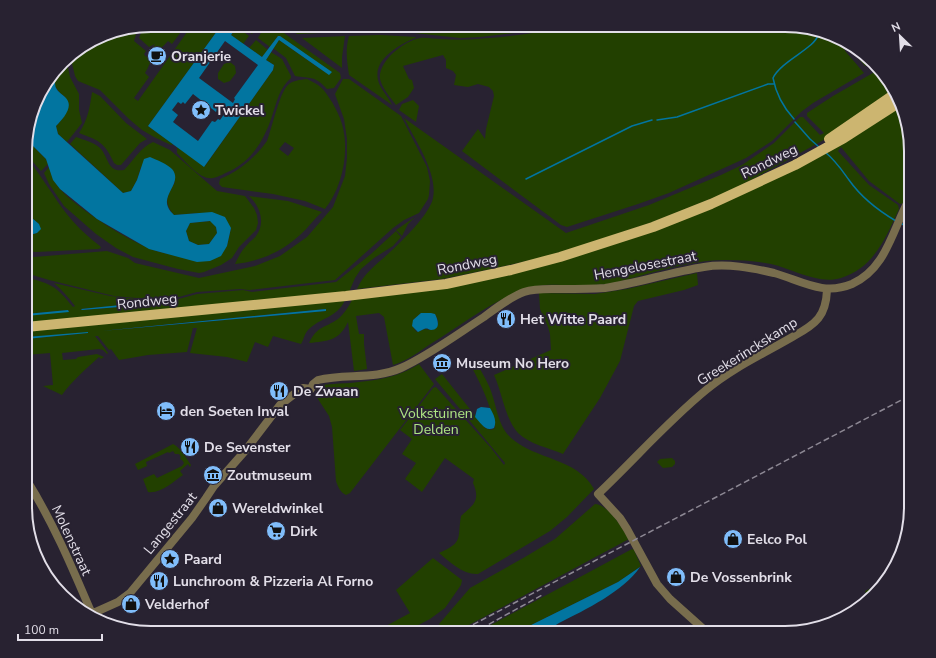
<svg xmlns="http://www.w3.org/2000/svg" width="936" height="658" viewBox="0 0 936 658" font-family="'Nunito Sans',sans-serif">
<rect width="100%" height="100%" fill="#282231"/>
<path fill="#224000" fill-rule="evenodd" d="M151,25H186L172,44L168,41C163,47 158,50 154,55C150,61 149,67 145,73L149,77L134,98L138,101L192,25H234L229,32L220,27L148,126L173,144L171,145L154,137L142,130L129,119L100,90L78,81L75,76L70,55L84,46L86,48L108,36L109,33L138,28L134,41L146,51L144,54L146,57L155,44L149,47L139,38L144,26Z
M240,25H259L252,34Z
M284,25H350L346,32L297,34Z
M355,25H506L532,31L480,37L460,38L396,31L350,32Z
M522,25H562L541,29Z
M571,25H793L826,32L836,37L846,52L864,73L813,103L801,112L772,141L746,158L669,193L638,204L567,227L561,225L462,151L478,129L485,139L486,129L494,96L493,91L489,87L478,84L468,87L454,85L456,75L453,71L446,68V60L443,55L403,66L409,79L412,80L414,88L408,97L396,105C390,97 382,88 380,79C378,61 404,41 420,38C426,37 435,39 441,39C453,40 466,40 478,39C506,37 544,33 571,25Z
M265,26H274L340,73L341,78L334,88L327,89C314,75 311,79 295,76L286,58L273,48L279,40L329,75L278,36L270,47L258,38Z
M237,27L249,36L243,44L231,35Z
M380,35L417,37C401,44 373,58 378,80C380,89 388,96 392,105L349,75C347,61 345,50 349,36Z
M345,36L342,57V68L302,38Z
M256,40L268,50L262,57L249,48Z
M845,42L862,51L871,63L865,66Z
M271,52L282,59L291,76V78C279,88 277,102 272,116C265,138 253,160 230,171C225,173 219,177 213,178C201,181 185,161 177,153V147L205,166L273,70L274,65L266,60Z
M66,58L70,77L79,94V110L82,123L67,142L58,134L56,126C66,116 66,111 65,97L59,92L55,86V72Z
M230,62L235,66L236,73L230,81L224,83L218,79V73L224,64Z
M878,70L893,90L829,137L751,180L723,194L653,222L594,242L544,257L491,269L442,279L357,289C364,273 376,265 389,253C401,242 430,214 433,198C438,173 415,140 404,118L566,233L649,205L721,175L742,165L774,143L800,117H803L820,135L824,133L807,116V113L833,96Z
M307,79C311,81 315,83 318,85C324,89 328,96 332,102C336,109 340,117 342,124C350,152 342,188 325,209L305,201L273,194L222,187L219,184L220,179C239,171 255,158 267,141C272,128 279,95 287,86C292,80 300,80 307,79ZM285,142L294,148L288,156L279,149Z
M343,79H349L401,116L427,167L430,181L429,195L428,199L419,213L404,220L393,228L335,280L249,290L240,289L197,292L175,298H136L114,296L49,280L26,273V256L34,257L107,251L128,258L135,263L199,278L255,266L280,256L307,237L333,207L345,176L347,158V139L344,119L335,94Z
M92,92L100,96L126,123L147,139L140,143L121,165H117L114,163C104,142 100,141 79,133C88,120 90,106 92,92Z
M413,100L419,106L416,122L399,110L402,104Z
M900,104L911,143V180L903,194L905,200L904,203L900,204L869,181L841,147L838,151L869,185L898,205L899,209C886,237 874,268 841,278C818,285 793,269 771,264C756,261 741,260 726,260C697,260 670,268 643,275C631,278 620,282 608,284C594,285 582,286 568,285C559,285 548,284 538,286C500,294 465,323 432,343C420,351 407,361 393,365L384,317L379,313L356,316L359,334H364V344L367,369L354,371L348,322C339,341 328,341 309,343C317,326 325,328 338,319C345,313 349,306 353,298L438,288L673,224ZM421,313L435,314L438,320V325L431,330L425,329L417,332L414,329L413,320Z
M76,137C84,140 94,142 100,148C109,157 107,173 124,170C134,160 140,148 153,142L170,150L217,191L245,196L254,208L257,215L258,223L256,230L239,247L232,258L221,265L204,272L199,273L178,269L133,257L116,248L96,234L64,206L49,184L44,173L49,167C52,175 54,182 60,189C76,208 147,255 172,254C189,254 210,249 227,246L231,228L198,213L174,215C163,201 167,197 175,182L141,167L137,180L131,191L123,193L70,144Z
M26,139L46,159L48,164L41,171L26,154Z
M26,158C37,169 43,181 52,193C65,214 80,231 100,246L101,248L98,249L36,252L26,251V236L37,233L39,224L26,213Z
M249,196L288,201L322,212C314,219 308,228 300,235C281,252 261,261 235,264C238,257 242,250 247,245C250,241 254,239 256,236C266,223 260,206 249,196Z
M415,217L408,224L402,236L396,230Z
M211,221L216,227L217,233L209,244L198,245L189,241L186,231L190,223Z
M396,231L401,237L393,246L374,258L361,269L355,278L349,292L26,323V316L69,311L68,310L26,314V277C53,285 55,285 73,307L75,306C68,297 62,290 54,283L110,296L144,300H175L197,294L243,290L252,292L336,282L371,254ZM144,303V305L82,310L81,309Z
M697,273L698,285L684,290L638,301L634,306L620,361L600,398L563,454C549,448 529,444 518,433C505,419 502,392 494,375L551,350L550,334L548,327L540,309L539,293L595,294L627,289Z
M345,300C337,318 321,317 308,330C304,335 304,339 301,344L273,336L268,347L255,342L247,362L227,357L190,353L197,328H193L187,352L148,355L119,360L111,349L109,350L98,336H95L108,353L107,354L103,350L99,349L62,353L63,360L76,359L78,357L97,354L104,357L101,359L99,357C86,369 72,381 62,395L43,386L53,385L50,353L26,355V339L88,333L26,337V331ZM326,309V311L101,331Z
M477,363C480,370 485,377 488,384C497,402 496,424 511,438C536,460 577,458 594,489L567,517L550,531L478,574C463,575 450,562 439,553C464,542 457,539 461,516C473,505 481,501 473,483L474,479L445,458L422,492L405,479L416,463L402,454L412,439L400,430L433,388L436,387L491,448L504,465L505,463L435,379L442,374L485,428L491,430L495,428C491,406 482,386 471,366Z
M419,364L434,384L350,493L346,495C340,492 338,487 336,481L332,427L329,416L316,396V390L321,385C354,382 390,383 419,364Z
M173,444C181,448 186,458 191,465L190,467L188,464L180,471L183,475C174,481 161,494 148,492L143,479L154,474L157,478L182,466L184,463L182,460L180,459L181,457L179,454H175L173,451L169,453L168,452L146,462L147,466L138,470L135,464Z
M672,458L675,461V464L672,467L663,468L657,462L660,459Z
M595,504C609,505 622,528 629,539L454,633H441L442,630L439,628L440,626L439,624L470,588L525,557L555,539Z
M632,549L634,550L641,566L618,582L515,633H476Z
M433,558L462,580L461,585L445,608L430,619L403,633H373L410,613L396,590Z
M887,581L885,584L868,598L865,591Z"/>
<path fill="#0275a0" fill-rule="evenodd" d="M234,25H238L231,35L262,57L278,36H280L332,72L329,75L279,40L266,60L274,65L273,70L204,167L148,126L220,27L229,32ZM225,41L258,65L234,98L235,99L233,103L199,78ZM193,94L216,112L219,108L225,113L220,120L218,119L215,122L212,121L198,141L173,122L178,115L172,110L178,102L181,104L183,102L185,104Z
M109,33C105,42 93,50 84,46L103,34Z
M55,72C56,77 54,83 56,88C58,92 62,94 65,97C75,106 63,119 56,126L58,134L123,193L131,191L137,180L144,159L150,157C157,160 167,164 172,169C183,182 162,194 168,207C169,210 172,213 174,215L212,212L225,217L231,228L227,246L221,256L210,261L197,262L149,249L97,219L60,189L53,180L46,159L26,139V135L38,95ZM210,221L216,227L217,233L209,244L198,245L189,241L186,231L190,223Z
M26,213L39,224L41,229L37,233L26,236Z
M141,303H144V305L82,310L81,309Z
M326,309V311L101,331Z
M68,310L69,312L26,316V314Z
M421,313H431L435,314C438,320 441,330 431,330C427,329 428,328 424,329C422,330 420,331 418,332L412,326L413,320Z
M88,332V333L26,339V337Z
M481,407L490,408C494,415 497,421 494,428C485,432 481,423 475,417L477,409Z
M640,567C624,591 585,610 559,623C554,626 547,631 540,633C533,635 523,633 515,633L618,582Z"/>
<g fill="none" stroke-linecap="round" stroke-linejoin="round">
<path stroke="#0275a0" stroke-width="1.5" d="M794,119C783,107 776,94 773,78C781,61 815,48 818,35L816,30
M657,120L677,117L768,84H774
M795,122L810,139L819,147
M825,152C836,161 841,169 849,180C861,197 879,211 896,221
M526,179L632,126L652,120
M902,224L911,228"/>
<path stroke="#786d4d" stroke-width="8" d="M26,479C53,522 72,567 92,614
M89,615L118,602L130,593L192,518L206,498L214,486L245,451L280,405L298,391L303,388L311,389L313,384L318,380C345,373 374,380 401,368C428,356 459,333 484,317C496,308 510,297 524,292C536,288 549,289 561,289C576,289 590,289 605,288C638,283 671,272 704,267C727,263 752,268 774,273C802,281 823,296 852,284C888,268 893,226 911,196
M708,633L670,599L657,584L627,529L620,518L598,494C634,460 667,422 706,390C732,368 765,353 794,336C816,324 826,316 827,290"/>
<path stroke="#ccb570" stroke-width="10" d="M829,139L896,93
M26,327L346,296L446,284L511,270L560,257L653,227L711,204L795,165L844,138L900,102"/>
<path stroke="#8d8894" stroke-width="1.5" stroke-dasharray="6 3" stroke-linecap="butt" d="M457,633L911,395
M473,633L544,594"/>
</g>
<defs>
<g id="cafe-disc" transform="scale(1)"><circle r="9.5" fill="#80bdfa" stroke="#282231"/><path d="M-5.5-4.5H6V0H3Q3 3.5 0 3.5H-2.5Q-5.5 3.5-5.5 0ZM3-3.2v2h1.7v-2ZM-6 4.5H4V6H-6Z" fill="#111"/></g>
<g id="sight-disc" transform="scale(1)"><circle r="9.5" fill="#80bdfa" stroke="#282231"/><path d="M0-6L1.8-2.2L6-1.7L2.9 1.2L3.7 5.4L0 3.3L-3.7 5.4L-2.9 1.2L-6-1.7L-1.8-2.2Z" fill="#111"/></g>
<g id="restaurant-disc" transform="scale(1)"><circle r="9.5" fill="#80bdfa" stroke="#282231"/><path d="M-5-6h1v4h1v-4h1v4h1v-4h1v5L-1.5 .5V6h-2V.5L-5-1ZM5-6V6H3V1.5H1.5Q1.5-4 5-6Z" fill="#111"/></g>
<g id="museum-disc" transform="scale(1)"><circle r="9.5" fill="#80bdfa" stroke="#282231"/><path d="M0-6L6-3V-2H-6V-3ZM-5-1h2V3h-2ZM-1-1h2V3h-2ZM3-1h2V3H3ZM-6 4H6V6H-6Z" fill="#111"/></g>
<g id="hotel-disc" transform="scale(1)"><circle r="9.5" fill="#80bdfa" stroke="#282231"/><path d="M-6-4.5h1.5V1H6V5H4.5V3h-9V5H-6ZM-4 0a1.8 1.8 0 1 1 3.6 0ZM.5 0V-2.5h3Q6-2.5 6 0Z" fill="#111"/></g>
<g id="shop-disc" transform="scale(1)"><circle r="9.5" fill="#80bdfa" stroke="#282231"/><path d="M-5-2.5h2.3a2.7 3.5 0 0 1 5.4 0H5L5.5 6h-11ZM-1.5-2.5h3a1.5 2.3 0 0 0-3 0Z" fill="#111"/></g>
<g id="supermarket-disc" transform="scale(1)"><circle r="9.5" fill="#80bdfa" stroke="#282231"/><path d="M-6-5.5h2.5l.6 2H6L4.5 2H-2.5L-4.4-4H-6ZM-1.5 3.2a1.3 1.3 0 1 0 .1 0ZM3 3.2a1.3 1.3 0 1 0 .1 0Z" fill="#111"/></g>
</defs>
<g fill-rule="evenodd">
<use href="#cafe-disc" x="157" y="56"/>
<use href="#sight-disc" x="201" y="110"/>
<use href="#restaurant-disc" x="506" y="319"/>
<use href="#museum-disc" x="442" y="363"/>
<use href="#restaurant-disc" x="279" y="391"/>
<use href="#hotel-disc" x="166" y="411"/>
<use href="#restaurant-disc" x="190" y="447"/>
<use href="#museum-disc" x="213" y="475"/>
<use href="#shop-disc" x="218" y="508"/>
<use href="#supermarket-disc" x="276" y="531"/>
<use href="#shop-disc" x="733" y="539"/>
<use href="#sight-disc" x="170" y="559"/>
<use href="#shop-disc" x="676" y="577"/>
<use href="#restaurant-disc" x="159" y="581"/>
<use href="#shop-disc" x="131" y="604"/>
</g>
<g text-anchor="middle" stroke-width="4" stroke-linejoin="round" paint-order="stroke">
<g font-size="14" font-weight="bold" fill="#e2dee8" stroke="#282231" text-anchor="start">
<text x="171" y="61">Oranjerie</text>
<text x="215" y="115">Twickel</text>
<text x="520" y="324">Het Witte Paard</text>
<text x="456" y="368">Museum No Hero</text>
<text x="293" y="396">De Zwaan</text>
<text x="180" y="416">den Soeten Inval</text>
<text x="204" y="452">De Sevenster</text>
<text x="227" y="480">Zoutmuseum</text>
<text x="232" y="513">Wereldwinkel</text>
<text x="290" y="536">Dirk</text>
<text x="747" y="544">Eelco Pol</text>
<text x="184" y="564">Paard</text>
<text x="690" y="582">De Vossenbrink</text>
<text x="173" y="586">Lunchroom &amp; Pizzeria Al Forno</text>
<text x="145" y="609">Velderhof</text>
</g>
<g font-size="14" fill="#e2dee8" stroke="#282231">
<text transform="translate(769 161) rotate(-26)" y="5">Rondweg</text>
<text transform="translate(467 264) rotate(-11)" y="5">Rondweg</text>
<text transform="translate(645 265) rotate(-11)" y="5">Hengelosestraat</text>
<text transform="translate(147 301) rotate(-6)" y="5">Rondweg</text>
<text transform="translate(747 351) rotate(-32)" y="5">Greekerinckskamp</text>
<text transform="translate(170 523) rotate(-51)" y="5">Langestraat</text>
<text transform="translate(72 540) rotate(65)" y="5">Molenstraat</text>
</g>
<g font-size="14" fill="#aee584" stroke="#282231">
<text x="436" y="418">Volkstuinen<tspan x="436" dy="16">Delden</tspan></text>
</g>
</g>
<path d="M0 0H936V658H0ZM151 32H785A119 119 0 0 1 904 151V507A119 119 0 0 1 785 626H151A119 119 0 0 1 32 507V151A119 119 0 0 1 151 32Z" fill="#282231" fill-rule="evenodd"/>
<path fill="none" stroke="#e2dee8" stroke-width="2" d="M151 32H785A119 119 0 0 1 904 151V507A119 119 0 0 1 785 626H151A119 119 0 0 1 32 507V151A119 119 0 0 1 151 32Z"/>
<g transform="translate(900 36) rotate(335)" stroke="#282231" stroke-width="3" paint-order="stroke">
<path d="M0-3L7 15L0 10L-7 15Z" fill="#e2dee8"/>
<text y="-6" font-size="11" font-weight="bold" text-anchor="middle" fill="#e2dee8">N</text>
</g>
<path d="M18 634v6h84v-6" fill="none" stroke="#e2dee8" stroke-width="2"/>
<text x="24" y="634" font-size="12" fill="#e2dee8" stroke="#282231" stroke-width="3" paint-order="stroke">100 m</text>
</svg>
